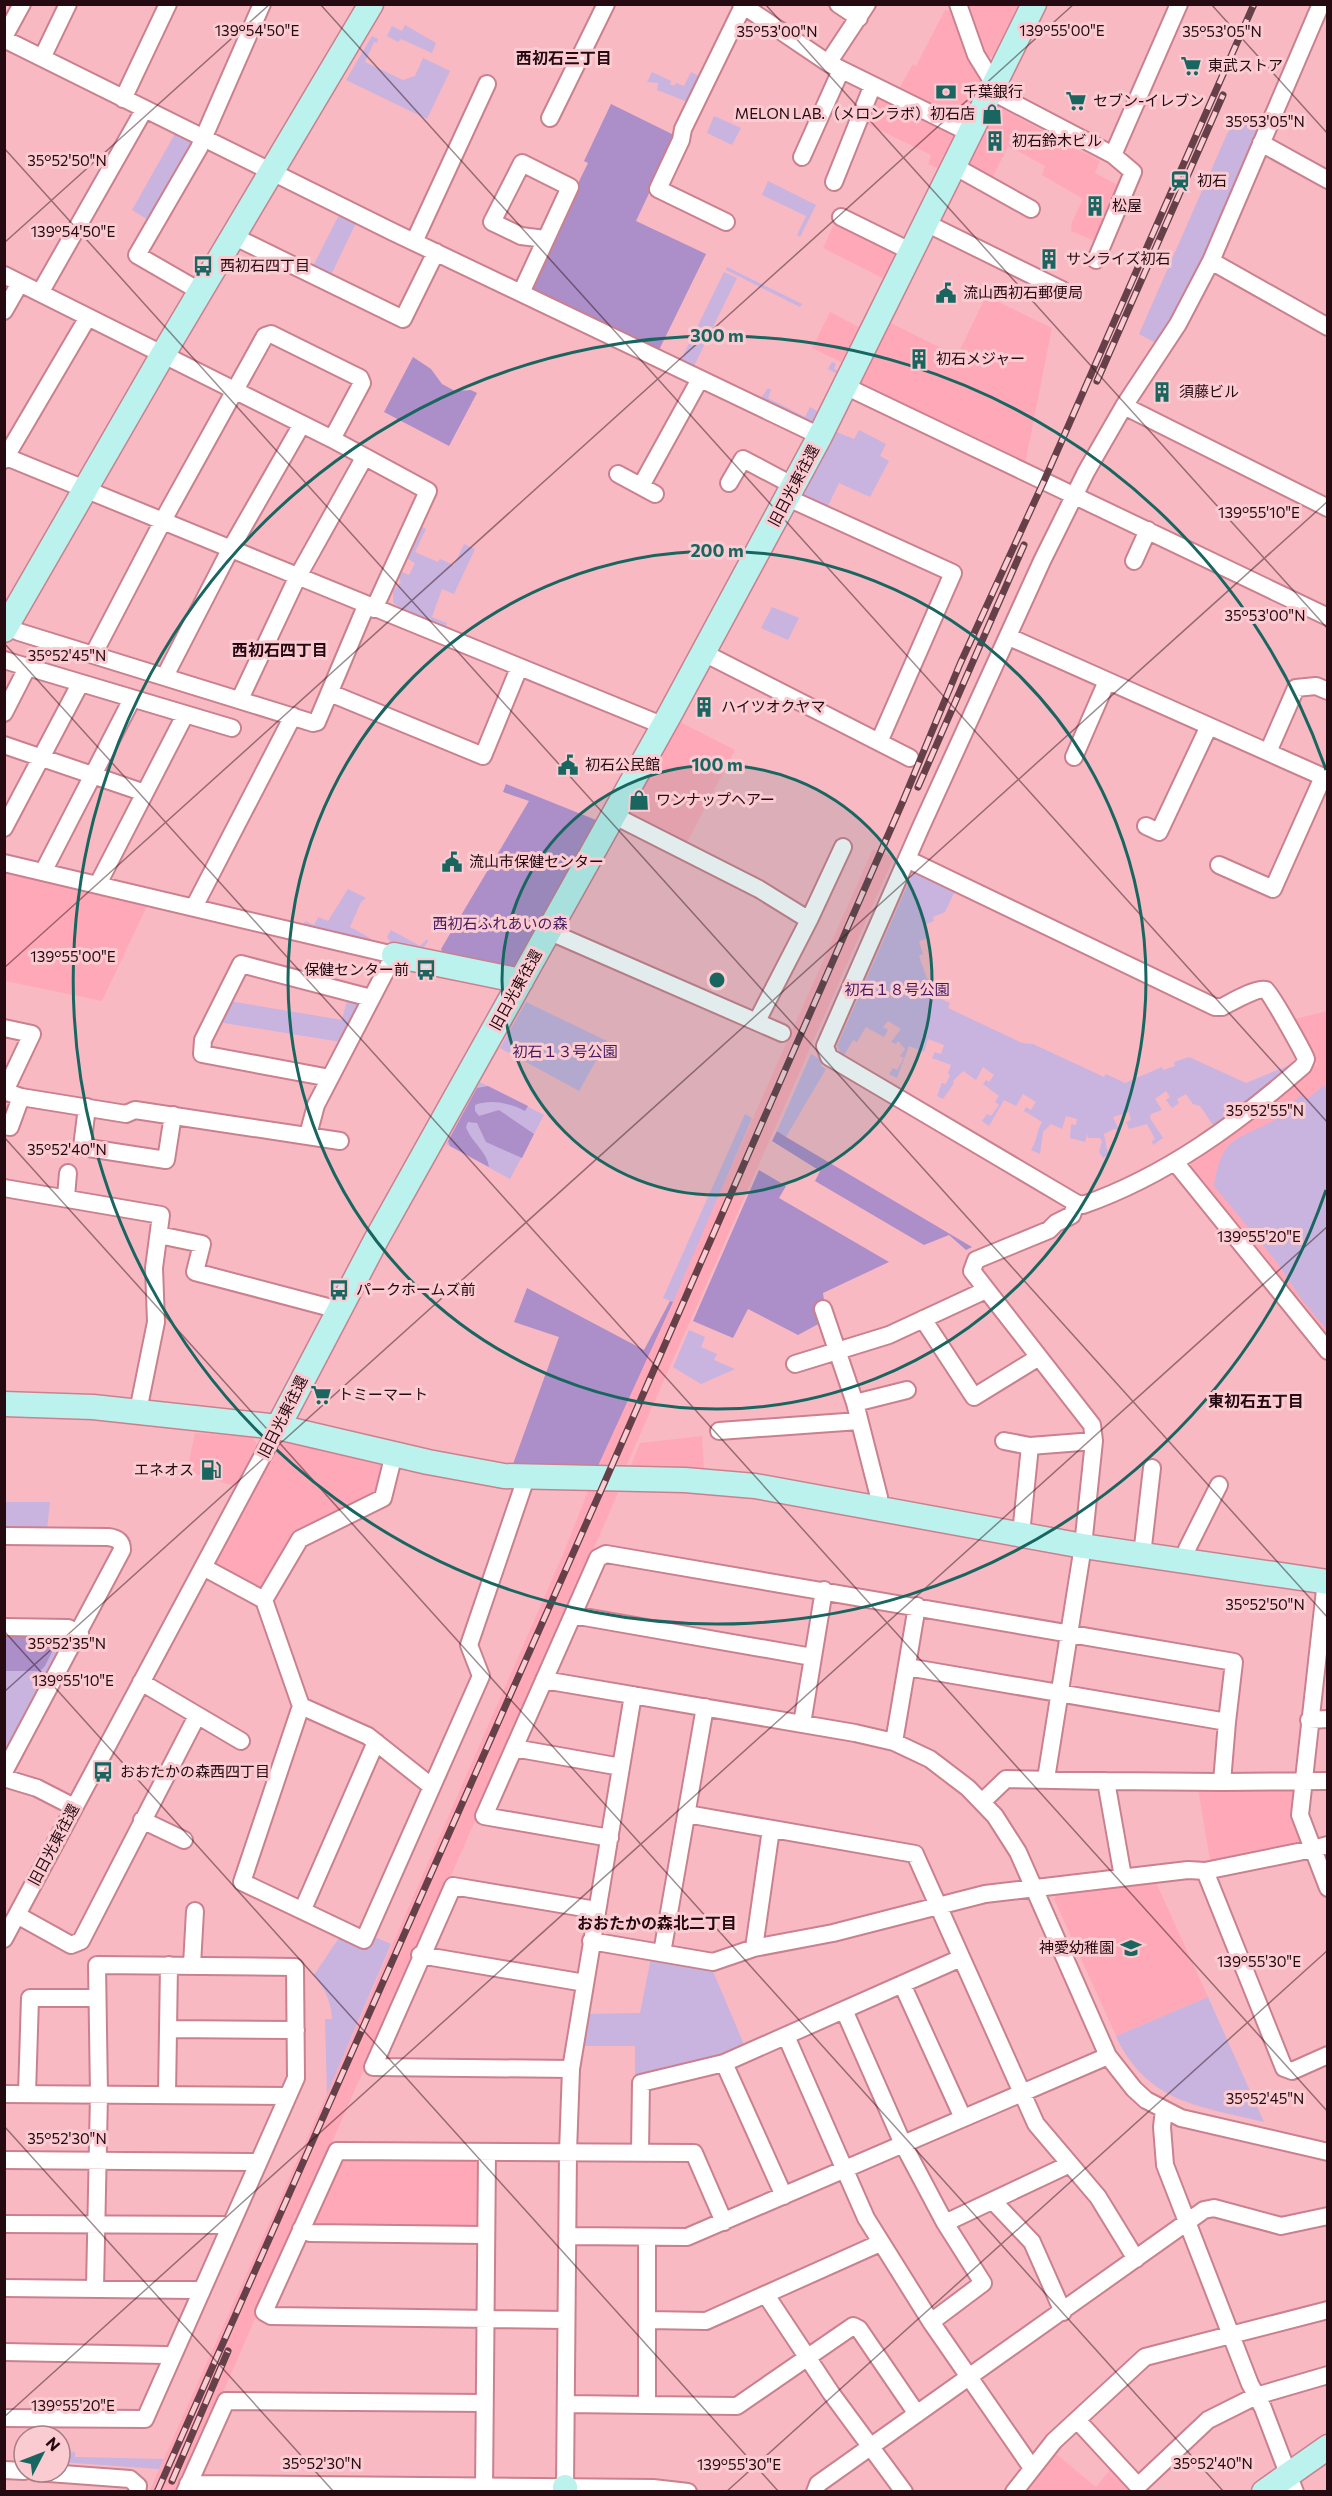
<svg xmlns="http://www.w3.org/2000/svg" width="1332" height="2496" viewBox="0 0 1332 2496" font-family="Commissioner,'Noto Sans JP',sans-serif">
<rect width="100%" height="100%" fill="#f8b9c3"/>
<path fill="#ffa9b8" d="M966,5H1026L999,57H986Z
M945,10L952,11L966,52L984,87L967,123L897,92L913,64L916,66Z
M876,94L961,135L943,171L928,164L931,155L863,122Z
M993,104L1100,161L1095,173L1120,186L1095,241L1071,231L1072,222L1083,199L1042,175L1045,166L1008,146L991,181L967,168L965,162Z
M843,224L899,251L890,282L823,248L833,226Z
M986,296L1052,328L1025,464L860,383L891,323L957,356Z
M830,312L865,330L847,365L812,348Z
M676,720L735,750L685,846L626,816Z
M873,849L894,857L625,1469L597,1468Z
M5,871L148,904L102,1001L5,981Z
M1327,1011V1338L1190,1168L1192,1162L1247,1122L1317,1064L1303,1035L1291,1020Z
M195,1433L252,1437L259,1447L237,1487L187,1471Z
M702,1436L704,1469L630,1467L640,1443Z
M287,1441L383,1464L377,1489L373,1494L292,1536L265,1586L258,1588L217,1566L215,1559L277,1446Z
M589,1489H616L618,1493L379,2041L360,2078L180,2491L149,2492L327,2094L561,1559Z
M1294,1785L1305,1840L1302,1846L1211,1866L1198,1789Z
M1154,1878L1208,1997L1116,2036L1054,1899L1059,1890Z
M476,2157L480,2162L479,2224L474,2229L319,2228L313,2218L338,2162L343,2158Z
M1054,2452L1096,2487L1112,2467L1136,2492H1023Z"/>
<path fill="#c9b3df" d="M405,25L436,43L432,53L401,39L398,42L387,36L392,26L402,31Z
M372,36L378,39L377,43L374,42L365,62L403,80L415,76L423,58L450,71L427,119L346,80Z
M652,72L671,81L670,84L674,86L676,83L684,86L691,72L703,78L688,102L657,90L658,83L647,82Z
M714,116L741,128L732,145L707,133Z
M1239,117L1262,126L1207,258L1158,344L1139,334L1227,134Z
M176,132L192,140L194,146L150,221L132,210Z
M768,181L816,205L800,237L797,235L806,216L762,195Z
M340,213L357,221L330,277L312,268Z
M727,267L802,304L800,307L726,270Z
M724,272L737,278L694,366L681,360Z
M832,362L836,364L834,369L843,373L820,419L810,422L761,398L768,388L771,390L768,398L805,417L810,407L819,412L838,374L828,369Z
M832,430L854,439L859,430L886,444L880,456L889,461L870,497L839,483L825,512L798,495Z
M418,525L426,529L415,552L438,562L440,559L454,565L464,544L475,549L454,594L442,589L432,617L447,623L445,628C436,624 396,607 393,602V591L401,582L396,574L398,570L409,575L415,563L404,557Z
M772,607L799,618L788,640L761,628Z
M914,870L956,889L945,912L933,917L934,921L924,925L929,938L919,941L923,954L919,956L933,995L950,1003L948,1008L1022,1043L1033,1044L1104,1077L1106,1074L1125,1083L1162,1067L1163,1070L1175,1066L1174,1062L1189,1057L1246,1083L1297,1062L1215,1128L1200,1106L1193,1104L1186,1094L1177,1099L1179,1103L1172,1108L1166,1100L1170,1097L1166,1091L1155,1099L1162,1110L1151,1114L1150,1118L1163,1138L1153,1145L1152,1141L1155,1139L1147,1124L1129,1129L1126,1122L1131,1120L1129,1112L1113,1117L1119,1130L1114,1129L1104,1134L1108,1155L1103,1158L1099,1152L1102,1142L1100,1138H1088L1087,1134L1085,1142L1070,1138L1071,1124L1076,1125L1077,1119L1066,1116L1062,1129L1051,1124L1043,1132L1040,1154L1031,1150C1038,1138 1036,1133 1042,1122L1024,1111L1026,1107L1031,1110L1036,1102L1023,1094L1016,1106L1004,1100L989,1126L982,1121L987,1114L991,1116L999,1105L995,1102L999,1096L983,1084L986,1080L989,1082L994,1075L983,1067L976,1080L963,1071L953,1081L954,1083L943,1099L937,1096L942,1083L946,1084L950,1075L948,1073L951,1065L932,1058L935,1052L941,1054L944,1045L928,1039L924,1052L909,1046L897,1078L889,1074L893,1068L897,1070L904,1058L900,1056L905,1049L898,1041L896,1044L891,1042L901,1029L888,1021L883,1027L888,1030L884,1037L866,1027L857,1042L853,1040L843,1057L837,1046Z
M348,889L366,898L361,902L350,927L370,938L367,944L303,927L305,921L314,925L318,917L328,921Z
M391,930L420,946L427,939L428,941L422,950L392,944L387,937Z
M348,997L358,1000L361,1006L341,1042L218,1022L229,1001L342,1020Z
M526,1002L607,1041L579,1091L500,1048Z
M811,1054L823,1061L821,1066L826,1069L786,1137L777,1131Z
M480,1082L544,1115L510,1179L446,1144Z
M1324,1085L1328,1092L1327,1330L1302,1300L1276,1261L1214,1186C1222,1137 1234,1141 1275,1120L1273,1116L1302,1095L1306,1100Z
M745,1114L752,1118L673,1302L663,1298Z
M689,1330L705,1337L701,1347L717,1354L714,1360L735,1369L701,1384L673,1367Z
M5,1502H50L47,1529H5Z
M5,1633L59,1634L67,1643L5,1757Z
M341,1935H370L391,1944L327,2094L325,2019H332C331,2001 325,1989 314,1975Z
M651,1958L712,1969L745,2047L723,2057L635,2078V2046H581L586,2014L640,2013Z
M1208,1997L1264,2122C1200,2106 1150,2104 1117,2039L1116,2036Z
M60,2451L75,2452V2457L164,2459L159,2469L60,2462Z"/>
<path fill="#ac8ec8" d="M611,104L676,136L636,221L706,254L659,350L533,290L532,277L588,163L584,161Z
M413,357L431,369L442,384L455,391L471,390L477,393L449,446L384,412Z
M506,784L596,820L591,829L595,832L521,966L510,970L443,954L441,949L529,801L503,792Z
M488,1086L528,1106L525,1111C509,1103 492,1099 475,1105V1111L479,1116L499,1110L534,1134L522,1158L486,1142L477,1123L468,1122L466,1127C471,1142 487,1151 489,1167L450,1146L448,1141L477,1088Z
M777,1131L786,1137L972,1247L966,1250L949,1235L924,1245L815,1181L820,1171L772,1141Z
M759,1170L786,1186L779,1198L889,1262L823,1293L824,1300L818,1308L822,1322L798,1335L748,1309L733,1338L693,1321Z
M527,1288L644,1350L670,1301L673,1302L597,1468L513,1464L559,1337L514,1322Z
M5,1633L48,1634L56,1644L45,1666L40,1671H5Z"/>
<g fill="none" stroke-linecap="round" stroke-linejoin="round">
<g stroke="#ca818e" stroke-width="20">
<path id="street" d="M741,4L828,63L970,133
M838,4L859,18
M958,4L976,55L1002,97L1113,155L1133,172L1096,260
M4,37L22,4
M4,39L393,232L820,436
M42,58L68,4
M828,63L867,4
M123,99L168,4
M550,118L606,4
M1261,143L1328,180
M1113,155L1179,4
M802,157L841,70
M954,166L1031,209
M834,182L872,87
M841,217L912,252
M726,222L658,189L681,140L683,129L743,6
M926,223L1062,290
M233,236L403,319L436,252
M414,242L487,84
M1211,261L1328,327
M4,275L332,439L428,491L374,609
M201,292L137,255L199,148L262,4
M40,293L144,110
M521,293L570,187L522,163L492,222L521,236L545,239
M4,311L20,283
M845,386L1328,617
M1124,406L1328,508
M4,456L664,726
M4,460L88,317
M618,474L655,494
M729,483L743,459L794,486
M641,486L700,379
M788,498L953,573L879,742
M1134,561L1148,530
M7,626L19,632L313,723L317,722L366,606
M1009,637L1328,779
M704,653L910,758
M93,655L167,513L265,336L271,334L360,378L362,383L332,439
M4,660L232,728
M165,676L230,550L302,424
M330,693L483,756L519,668
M240,699L297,578L364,458
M4,713L27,668
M4,745L145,793
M1268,752L1296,688L1316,686L1328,691
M1074,757L1107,681
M613,815L759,889L809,920L757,1021
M1146,826L1159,832L1209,726
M4,828L80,684
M907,859L1215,1007H1222C1230,1003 1257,987 1266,990C1270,992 1303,1051 1306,1059L1303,1066C1238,1123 1166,1176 1083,1205L1076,1203L829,1057L825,1046L920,829L1042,561L1086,472L1124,406L1178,324L1211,261L1321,4
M4,863L394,955L316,1105L308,1135
M1219,865L1273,889L1323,777
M43,872L132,699
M98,884L185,715
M194,907L293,716
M809,920L843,847
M548,931L782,1033
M4,1028L32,1034L5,1091
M330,1078L202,1054L203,1040L241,964L371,998
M4,1091L21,1097L126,1114L135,1110L340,1141
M87,1107L82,1147L166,1160L173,1115
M4,1126L10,1127L21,1097
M1175,1162L1328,1351
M4,1188L161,1215L154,1268L156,1322L138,1411
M66,1197L68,1173
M159,1235L202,1244L195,1272L339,1310
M823,1309L855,1403L879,1497L877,1508
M923,1319L974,1397L1039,1357
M795,1364L889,1335L986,1290
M855,1403L907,1390
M719,1431L859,1421
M1004,1441L1030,1446
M1021,1534L1030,1446L1094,1441
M4,1536L108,1537C117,1538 122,1541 122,1550L4,1772
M1142,1555L1152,1468
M1185,1562L1187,1549L1219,1485
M203,1567L264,1600L301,1706L242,1882L364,1940L481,1676L469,1645L526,1478
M264,1600L300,1539L383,1498L394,1454
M573,1615L812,1657
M4,1627L68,1628L80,1634
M544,1680L855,1733L894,1742L930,1759L968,1788L995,1816L1018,1852L1108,2056L1134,2089L1146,2100L1181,2118L1328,2152
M141,1682L241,1741
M301,1706L368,1736L431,1786
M1309,1720L1328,1719
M802,1724L824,1590
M894,1742L917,1606
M514,1748L621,1767
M4,1778L37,1788L74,1807
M1046,1779L1083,1546L1094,1441L1092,1425L972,1271L976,1260L1049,1230L1056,1223L1072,1215L1076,1203
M1106,1781L1222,1782L1227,1722
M1222,1782L1328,1781
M982,1802L1006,1779L1106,1781L1123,1877
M687,1814L915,1854L1036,2124L1098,2197L1136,2259
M142,1820L184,1840
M610,1838L484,1816L598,1558L606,1554L1234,1662L1227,1722L907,1667
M1328,1845L1313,1849L1328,1888
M1205,1871L1284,2068L1292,2071L1328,2055
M303,1909L376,1742
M17,1915L71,1945L81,1941L197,1716
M4,1939L278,1427
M591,1941L713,1962L754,1948L833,1933L985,1894L1188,1870L1205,1871L1313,1849L1300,1815L1326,1581
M754,1948L771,1829
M662,1953L705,1707
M420,1955L585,1983
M192,1965L195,1911
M902,1984L963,2118
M844,2010L903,2144L945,2223L983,2283L931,2322
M169,2029L296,2030
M786,2036L866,2218L931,2322L1032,2468
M724,2063L784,2196
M571,2069L373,2067L453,1886L596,1910
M4,2094L288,2096
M27,2094L30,1998H97
M167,2095L169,1965
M1164,2110L1162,2127L1165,2165L1250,2384L1263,2408L1295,2492
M640,2152L641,2083L724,2063L961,1958
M4,2160L253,2162L258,2164
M993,2201L1032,2242L1063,2312
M945,2223L1070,2164
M4,2224L224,2225L230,2227
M301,2229L310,2233L485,2235
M567,2236L687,2237L1108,2056
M647,2237V2405L737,2406L853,2326L859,2329L917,2414
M4,2288L195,2290L201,2293
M766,2295L831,2393L904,2492
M566,2320L271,2316L264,2312L337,2151L694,2153L724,2222
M648,2320L706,2321L880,2243
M4,2352L166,2355L172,2358
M566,2404L647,2405
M4,2418L145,2419L296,2078L295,1967L97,1965L99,2094L95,2288
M1077,2420L1138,2486L1208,2420L1256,2396L1328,2375
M4,2470L24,2471
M35,2472L130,2479L138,2486L137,2492
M188,2484L653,2488L688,2492
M565,2487L568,2152L571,2069L633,1695
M185,2492L226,2401L485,2403
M484,2492L487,2152
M815,2492L818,2484L1204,2210L1214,2208L1281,2226L1328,2216
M1014,2492L1054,2441L1145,2357L1328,2310"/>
</g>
<g stroke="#ca818e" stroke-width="27">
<path id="secondary" d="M4,630L162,356L371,4
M394,955L521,981
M4,1404L93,1407L278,1427L428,1462L504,1476L685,1480L755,1486L1083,1546L1328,1582
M278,1427L376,1240L670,714L820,436L1034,4
M565,2492V2487
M1264,2492L1328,2447"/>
</g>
<use href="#street" stroke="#fff" stroke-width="16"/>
<use href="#secondary" stroke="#bbf2ee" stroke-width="24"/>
<g stroke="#664048" stroke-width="7">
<path id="rail" d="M1097,381L1223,95
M918,787L1024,545
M172,2481L228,2351
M157,2492L606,1479L903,801L960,664L1044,481L1254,4"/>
</g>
<use href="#rail" stroke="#fbcbd2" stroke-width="4.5" stroke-dasharray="14" stroke-linecap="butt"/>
</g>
<path fill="none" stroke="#250a11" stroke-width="1.5" stroke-opacity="0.45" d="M320,4L1328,1123M765,4L1328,629M1211,4L1328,134M4,148L1328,1618M4,243L270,4M4,643L1328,2112M4,968L1074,4M4,1137L1224,2492M4,1631L779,2492M4,1692L1328,501M4,2126L334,2492M4,2417L1328,1226M726,2492L1328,1950"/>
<circle cx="717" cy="980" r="215" fill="#196660" fill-opacity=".12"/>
<g fill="none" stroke="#196660" stroke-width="3">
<circle cx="717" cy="980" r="215"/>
<circle cx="717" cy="980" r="429"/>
<path d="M1326 1190A644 644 0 1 1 1326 770"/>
</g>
<defs>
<g id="supermarket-bare" transform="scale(1.62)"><path d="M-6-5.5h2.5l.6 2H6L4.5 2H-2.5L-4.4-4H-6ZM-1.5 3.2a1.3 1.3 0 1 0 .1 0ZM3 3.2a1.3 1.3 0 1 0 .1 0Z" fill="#196660" stroke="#fbcbd2" stroke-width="2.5" paint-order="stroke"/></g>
<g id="bank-bare" transform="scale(1.62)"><path d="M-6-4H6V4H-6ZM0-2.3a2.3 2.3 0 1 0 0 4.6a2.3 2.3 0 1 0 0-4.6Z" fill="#196660" stroke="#fbcbd2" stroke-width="2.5" paint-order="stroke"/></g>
<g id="shop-bare" transform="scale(1.62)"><path d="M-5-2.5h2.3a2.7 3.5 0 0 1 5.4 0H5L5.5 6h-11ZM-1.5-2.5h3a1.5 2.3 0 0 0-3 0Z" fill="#196660" stroke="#fbcbd2" stroke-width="2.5" paint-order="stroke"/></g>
<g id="building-bare" transform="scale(1.62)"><path d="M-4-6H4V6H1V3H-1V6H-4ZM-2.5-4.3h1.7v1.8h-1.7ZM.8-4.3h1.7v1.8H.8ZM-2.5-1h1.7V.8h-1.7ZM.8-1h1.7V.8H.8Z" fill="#196660" stroke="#fbcbd2" stroke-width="2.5" paint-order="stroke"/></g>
<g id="station-bare" transform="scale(1.62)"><path d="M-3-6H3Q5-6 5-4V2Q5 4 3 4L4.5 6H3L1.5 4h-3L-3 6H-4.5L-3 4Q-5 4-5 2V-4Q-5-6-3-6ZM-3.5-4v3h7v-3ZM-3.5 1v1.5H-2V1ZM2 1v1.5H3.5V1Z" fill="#196660" stroke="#fbcbd2" stroke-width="2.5" paint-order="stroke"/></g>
<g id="bus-bare" transform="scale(1.62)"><path d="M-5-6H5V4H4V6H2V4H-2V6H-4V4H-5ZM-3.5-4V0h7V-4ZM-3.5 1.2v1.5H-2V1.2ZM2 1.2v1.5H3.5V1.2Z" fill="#196660" stroke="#fbcbd2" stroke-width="2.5" paint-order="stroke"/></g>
<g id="civic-bare" transform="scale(1.62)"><path d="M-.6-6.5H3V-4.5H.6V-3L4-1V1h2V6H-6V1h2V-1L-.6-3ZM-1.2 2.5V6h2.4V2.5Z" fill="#196660" stroke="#fbcbd2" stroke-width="2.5" paint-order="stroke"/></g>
<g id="fuel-bare" transform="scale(1.62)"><path d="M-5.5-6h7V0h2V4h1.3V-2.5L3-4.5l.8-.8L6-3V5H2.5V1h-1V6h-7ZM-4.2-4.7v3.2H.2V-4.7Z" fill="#196660" stroke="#fbcbd2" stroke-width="2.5" paint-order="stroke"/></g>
<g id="school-bare" transform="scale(1.62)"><path d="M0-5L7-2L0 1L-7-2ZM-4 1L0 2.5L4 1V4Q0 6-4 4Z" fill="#196660" stroke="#fbcbd2" stroke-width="2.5" paint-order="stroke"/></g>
</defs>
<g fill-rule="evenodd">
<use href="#supermarket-bare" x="1191" y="66"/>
<use href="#bank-bare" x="946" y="92"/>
<use href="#supermarket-bare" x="1076" y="101"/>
<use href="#shop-bare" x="992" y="114"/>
<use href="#building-bare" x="995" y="141"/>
<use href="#station-bare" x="1180" y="181"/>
<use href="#building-bare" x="1095" y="206"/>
<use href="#building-bare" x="1049" y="259"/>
<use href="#bus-bare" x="203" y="266"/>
<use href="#civic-bare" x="946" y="293"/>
<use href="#building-bare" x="919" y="359"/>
<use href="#building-bare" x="1162" y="392"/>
<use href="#building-bare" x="704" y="707"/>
<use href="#civic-bare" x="568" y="765"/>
<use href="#shop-bare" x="639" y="800"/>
<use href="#civic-bare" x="452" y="862"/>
<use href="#bus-bare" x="426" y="970"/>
<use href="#bus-bare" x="339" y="1290"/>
<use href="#supermarket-bare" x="321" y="1395"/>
<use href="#fuel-bare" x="211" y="1470"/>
<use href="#bus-bare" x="103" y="1772"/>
<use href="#school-bare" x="1131" y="1948"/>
</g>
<g text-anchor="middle" stroke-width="6" stroke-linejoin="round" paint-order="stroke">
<g font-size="15" fill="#250a11" stroke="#fbcbd2" text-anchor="start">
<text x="1208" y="71">東武ストア</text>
<text x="963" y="97">千葉銀行</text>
<text x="1093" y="106">セブン-イレブン</text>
<text x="975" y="119" text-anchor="end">MELON LAB.（メロンラボ）初石店</text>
<text x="1012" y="146">初石鈴木ビル</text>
<text x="1197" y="186">初石</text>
<text x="1112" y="211">松屋</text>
<text x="1066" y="264">サンライズ初石</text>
<text x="220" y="271">西初石四丁目</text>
<text x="963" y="298">流山西初石郵便局</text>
<text x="936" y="364">初石メジャー</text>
<text x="1179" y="397">須藤ビル</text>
<text x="721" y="712">ハイツオクヤマ</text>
<text x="585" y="770">初石公民館</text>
<text x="656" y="805">ワンナップヘアー</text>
<text x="469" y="867">流山市保健センター</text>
<text x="409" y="975" text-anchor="end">保健センター前</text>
<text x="356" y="1295">パークホームズ前</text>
<text x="338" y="1400">トミーマート</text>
<text x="194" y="1475" text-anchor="end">エネオス</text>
<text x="120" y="1777">おおたかの森西四丁目</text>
<text x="1114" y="1953" text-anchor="end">神愛幼稚園</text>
</g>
<g font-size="15" fill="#250a11" stroke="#fbcbd2">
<text transform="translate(794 486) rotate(-62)" y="5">旧日光東往還</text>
<text transform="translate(516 990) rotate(-61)" y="5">旧日光東往還</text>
<text transform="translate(283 1417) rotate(-63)" y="5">旧日光東往還</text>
<text transform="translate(54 1845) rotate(-62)" y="5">旧日光東往還</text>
</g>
<g font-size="15" fill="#42195f" stroke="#fbcbd2">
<text x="500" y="929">西初石ふれあいの森</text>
<text x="897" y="995">初石１８号公園</text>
<text x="565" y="1057">初石１３号公園</text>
</g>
<g font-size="16" font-weight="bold" fill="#250a11" stroke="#fbcbd2">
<text x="564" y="64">西初石三丁目</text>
<text x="280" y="656">西初石四丁目</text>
<text x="1256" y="1407">東初石五丁目</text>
<text x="657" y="1929">おおたかの森北二丁目</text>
</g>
</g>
<g font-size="15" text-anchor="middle" fill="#250a11" stroke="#fbcbd2" stroke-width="6" stroke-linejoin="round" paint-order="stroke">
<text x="257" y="36">139°54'50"E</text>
<text x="1062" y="36">139°55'00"E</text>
<text x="777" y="37">35°53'00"N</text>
<text x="1222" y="37">35°53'05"N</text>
<text x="1265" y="127">35°53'05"N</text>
<text x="67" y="166">35°52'50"N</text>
<text x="73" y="237">139°54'50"E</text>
<text x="1259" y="518">139°55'10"E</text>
<text x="1265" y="621">35°53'00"N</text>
<text x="67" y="661">35°52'45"N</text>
<text x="73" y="962">139°55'00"E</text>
<text x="1265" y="1116">35°52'55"N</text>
<text x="67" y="1155">35°52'40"N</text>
<text x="1259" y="1242">139°55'20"E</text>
<text x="1265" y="1610">35°52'50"N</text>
<text x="67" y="1649">35°52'35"N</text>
<text x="73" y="1686">139°55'10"E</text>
<text x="1259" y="1967">139°55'30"E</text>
<text x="1265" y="2104">35°52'45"N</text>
<text x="67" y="2144">35°52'30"N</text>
<text x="73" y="2411">139°55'20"E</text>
<text x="322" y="2469">35°52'30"N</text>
<text x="1213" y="2469">35°52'40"N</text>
<text x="739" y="2470">139°55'30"E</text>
</g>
<circle cx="717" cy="980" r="9" fill="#196660" stroke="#fbcbd2" stroke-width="3"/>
<g font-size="18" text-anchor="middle" font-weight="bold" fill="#196660" stroke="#fbcbd2" stroke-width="6" stroke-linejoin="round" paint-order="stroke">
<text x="717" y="342">300 m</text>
<text x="717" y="557">200 m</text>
<text x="717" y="771">100 m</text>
</g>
<rect width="1332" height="2496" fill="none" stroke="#250a11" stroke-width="12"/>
<g transform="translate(42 2454) rotate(48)"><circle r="28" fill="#fbcbd2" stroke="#a57e85" stroke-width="1.5"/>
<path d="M0-4.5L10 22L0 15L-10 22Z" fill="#196660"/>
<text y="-9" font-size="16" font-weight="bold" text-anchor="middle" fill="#250a11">N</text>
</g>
</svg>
